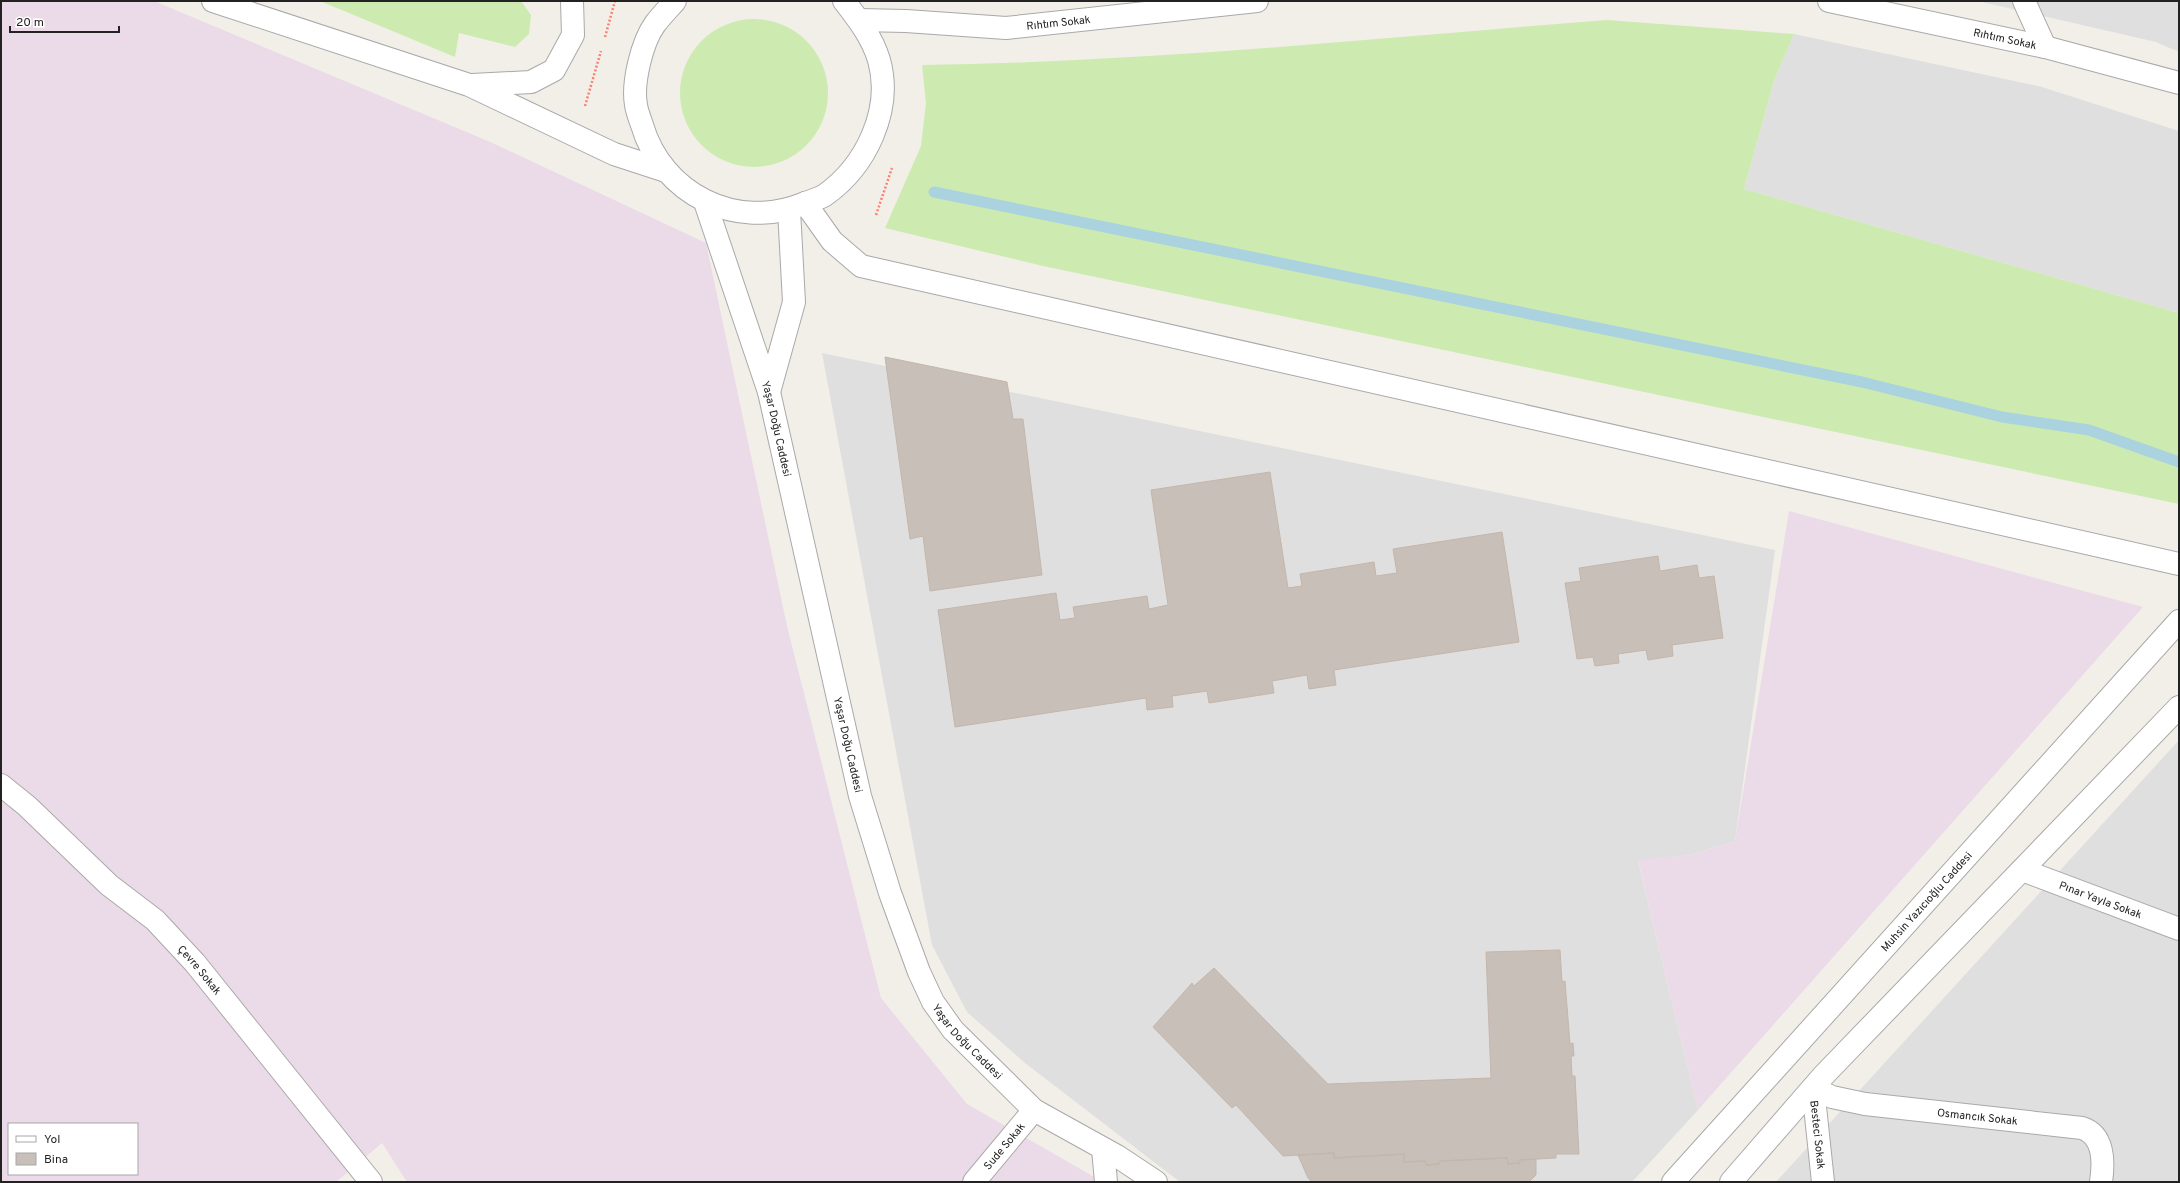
<svg xmlns="http://www.w3.org/2000/svg" width="2180" height="1183" viewBox="0 0 2180 1183" font-family="Overpass,sans-serif">
<rect width="100%" height="100%" fill="#f2efe9"/>
<path fill="#e0dfdf" d="M1978,1H2179V52L2156,42Z
M1794,34L2042,87L2179,131V313L1744,189L1774,81Z
M822,353L1775,550L1735,841L1690,855L1638,861L1698,1110L1632,1182H1180L1025,1063L967,1012L932,945Z
M2179,740V1182H1776Z"/>
<path fill="#ebdbe8" fill-rule="evenodd" d="M1,1H154L488,141L706,243L787,626L881,998L967,1104L1103,1182H407L382,1143L336,1182H1ZM9,1124H137V1174H9Z
M1789,511L2143,607L1698,1110L1638,860L1690,855L1735,841Z"/>
<path fill="#cdebb0" d="M320,1H521L531,15L529,34L515,47L459,33L455,57Z
M680 93a74 74 0 1 1 148 0a74 74 0 1 1-148 0Z
M1607,20L1794,34L1774,81L1744,189L2179,313V504L1043,266L885,228L921,146L926,103L922,65C1151,62 1379,38 1607,20Z"/>
<g fill="none" stroke-linecap="round" stroke-linejoin="round">
<path stroke="#aad3df" stroke-width="11" d="M934,192L1862,382L2002,417L2089,430L2179,462"/>
</g>
<path fill="#c7bfb8" stroke="#c4b6ab" d="M885,357L1007,382L1013,419H1023L1042,575L930,591L923,536L910,539Z
M1270,472L1288,588L1302,586L1300,574L1374,562L1376,576L1397,573L1393,549L1502,532L1519,642L1334,670L1336,685L1309,689L1307,675L1272,681L1274,693L1209,703L1207,691L1172,696L1173,707L1147,710L1146,698L955,727L938,610L1056,593L1060,620L1075,618L1073,607L1147,596L1149,609L1168,605L1151,490Z
M1658,556L1660,571L1697,565L1699,578L1714,576L1723,638L1672,645L1673,656L1648,660L1646,650L1618,654L1619,663L1595,666L1593,657L1577,659L1565,583L1581,581L1579,568Z
M1560,950L1562,982L1565,981L1570,1044L1573,1043L1574,1056H1571L1572,1076H1575L1579,1154H1556V1158L1520,1160V1163L1508,1164L1507,1158L1440,1161L1439,1164L1426,1165L1425,1161L1404,1162V1154L1334,1158V1153L1283,1156L1236,1105L1232,1108L1153,1027L1192,983L1194,986L1214,968L1328,1084L1491,1078L1486,952Z
M1334,1153V1158L1404,1154V1162L1425,1161L1426,1165L1439,1164L1440,1161L1507,1158L1508,1164L1520,1163V1160L1536,1159V1175L1529,1182H1312L1308,1178L1298,1155Z"/>
<g fill="none" stroke-linecap="round" stroke-linejoin="round">
<g stroke="#a9a9a9" stroke-width="24">
<g id="minor">
<path d="M213,1L469,85L614,154L666,171"/>
<path d="M675,1C668,9 661,16 655,24C642,42 632,83 636,105C637,112 640,119 642,125C662,194 736,231 803,204C810,201 819,199 825,195C866,166 893,110 879,60C872,37 858,19 844,1"/>
<path id="s1" d="M1829,1L2045,47L2179,83"/>
<path d="M2024,1L2045,47"/>
<path id="s2" d="M859,20L906,21L1006,28L1257,1"/>
<path d="M472,85L531,82L554,70L573,35L572,1"/>
<path d="M805,203L832,241L861,266L2179,564"/>
<path d="M769,392L794,302L789,210"/>
<path id="s3" d="M1,785L27,806L109,885L155,920L195,963L371,1182"/>
<path id="s4" d="M2022,870L2179,929"/>
<path id="s5" d="M1813,1088L1832,1097L1865,1104L2082,1128C2104,1135 2104,1162 2101,1182"/>
<path id="s6" d="M1813,1088L1823,1182"/>
<path d="M1103,1149L1106,1182"/>
<path id="s7" d="M974,1182L1034,1110"/>
</g>
</g>
<g stroke="#a9a9a9" stroke-width="24">
<g id="tertiary">
<path id="s8" d="M705,202L769,392L860,796L890,893L919,972L933,1002L953,1030L1034,1110L1117,1156L1156,1182"/>
<path id="s9" d="M1673,1182L2179,621"/>
<path d="M1731,1182L1823,1076L2179,707"/>
</g>
</g>
<path stroke="#fa8072" stroke-width="2.5" stroke-dasharray="2 2" stroke-linecap="butt" d="M605,37L615,1
M585,106L601,51
M876,215L892,168"/>
<use href="#minor" stroke="#fff" stroke-width="22"/>
<use href="#tertiary" stroke="#fff" stroke-width="22"/>
</g>
<g text-anchor="middle" stroke-width="3" stroke-linejoin="round" paint-order="stroke">
<g font-size="11" fill="#222" stroke="#fff">
<text dy="4" stroke="none"><textPath href="#s2" startOffset="200">Rıhtım Sokak</textPath></text>
<text dy="4" stroke="none"><textPath href="#s1" startOffset="180">Rıhtım Sokak</textPath></text>
<text dy="4" stroke="none"><textPath href="#s8" startOffset="238">Yaşar Doğu Caddesi</textPath></text>
<text dy="4" stroke="none"><textPath href="#s8" startOffset="562">Yaşar Doğu Caddesi</textPath></text>
<text dy="4" stroke="none"><textPath href="#s4" startOffset="84">Pınar Yayla Sokak</textPath></text>
<text dy="4" stroke="none"><textPath href="#s9" startOffset="378">Muhsin Yazıcıoğlu Caddesi</textPath></text>
<text dy="4" stroke="none"><textPath href="#s3" startOffset="272">Çevre Sokak</textPath></text>
<text dy="4" stroke="none"><textPath href="#s8" startOffset="886">Yaşar Doğu Caddesi</textPath></text>
<text dy="4" stroke="none"><textPath href="#s5" startOffset="168">Osmancık Sokak</textPath></text>
<text dy="4" stroke="none"><textPath href="#s6" startOffset="47">Besteci Sokak</textPath></text>
<text dy="4" stroke="none"><textPath href="#s7" startOffset="47">Sude Sokak</textPath></text>
</g>
</g>
<rect width="2180" height="1183" fill="none" stroke="#222222" stroke-width="4"/>
<rect x="8" y="1123" width="130" height="52" fill="#ffffff" stroke="#a7a7a7"/>
<rect x="16" y="1136" width="20" height="6" fill="#ffffff" stroke="#a7a7a7"/>
<text x="44" y="1143" font-size="12" fill="#222222">Yol</text>
<rect x="16" y="1153" width="20" height="12" fill="#c7bfb8" stroke="#a7a7a7"/>
<text x="44" y="1163" font-size="12" fill="#222222">Bina</text>
<path d="M10 26v6h109v-6" fill="none" stroke="#222222" stroke-width="2"/>
<text x="16" y="26" font-size="12" fill="#222222" stroke="#ffffff" stroke-width="3" paint-order="stroke">20 m</text>
</svg>
